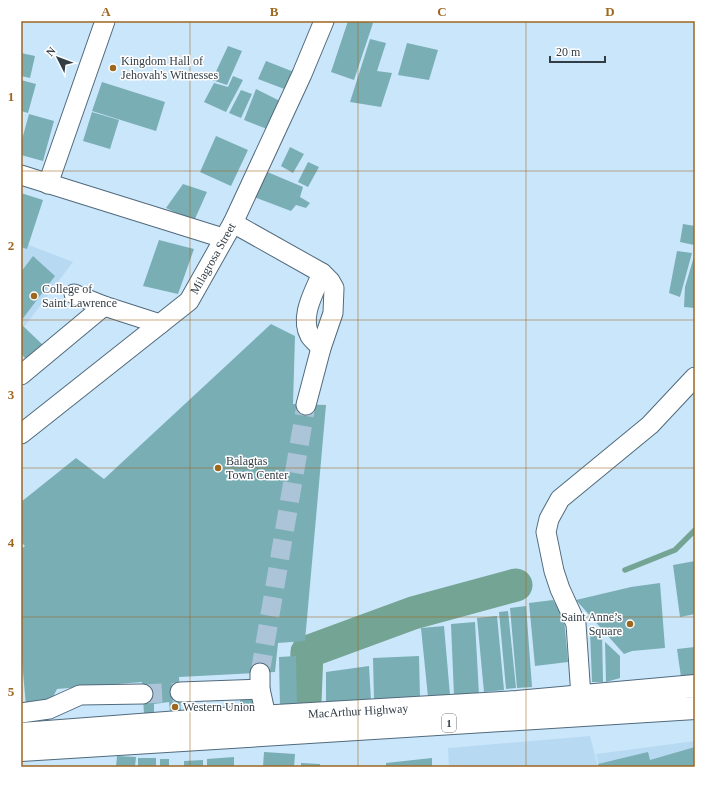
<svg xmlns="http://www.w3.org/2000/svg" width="716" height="788" viewBox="0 0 716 788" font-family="Georgia,serif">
<rect width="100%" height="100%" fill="#cae6fb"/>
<path fill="#b7daf2" d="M21,242L73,262L21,331Z
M590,736L598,767H449L448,748Z
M695,741V767H599L596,754Z"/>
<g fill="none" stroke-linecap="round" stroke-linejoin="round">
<path stroke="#74a493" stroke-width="5.5" d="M625,570L675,550L695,530"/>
<path stroke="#74a493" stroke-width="33" d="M305,701L307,652L413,613L516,585"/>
</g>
<path fill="#79aeb5" d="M348,21H365L373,23L354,80L331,72Z
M370,39L386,43L377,71L392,73L381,107L350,102Z
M407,43L438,50L429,80L398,75Z
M228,46L242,51L227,85L212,80Z
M21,53L35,56L30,78L21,76Z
M266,61L294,72L287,90L258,79Z
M233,76L243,80L226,112L204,102L214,83L228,87Z
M21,80L36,84L28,113L21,111Z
M102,82L165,102L156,131L92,111Z
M256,89L280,101L267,129L244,120Z
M241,90L252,94L241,118L229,113Z
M92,112L119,120L110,149L83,141Z
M29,114L54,121L43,161L21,155V143Z
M216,136L248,150L231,186L200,172Z
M290,147L304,154L293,173L281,166Z
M308,162L319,167L308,187L298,182Z
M265,171L303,187L300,197L310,203L306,208L296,205L291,211L254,197Z
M183,184L207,192L194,221L166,208Z
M21,193L43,200L27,249L21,247Z
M683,224L695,226L694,245L680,242Z
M159,240L194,249L178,294L143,286Z
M677,251L692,253L680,297L669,293Z
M695,253V308L684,307L685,287Z
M33,256L55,276L21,321V272Z
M271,324L295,336L293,404L326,405L305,641L278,643L275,672L179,677L181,712H170L169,702L154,704V713L144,714L142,682L57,689L49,705L26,706L21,649V549L25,546L21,542V502L76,458L104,479Z
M22,325L44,346L29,362L21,354Z
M695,561V614L680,617L673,565Z
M660,583L665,648L632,651L624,654L576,600L631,587Z
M553,600L564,618L568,662L535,666L529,603Z
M526,606L532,687L517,688L510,608Z
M508,611L516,688L506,689L499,612Z
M497,616L504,690L484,692L477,618Z
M475,622L479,695L454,696L451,624Z
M444,626L450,695L428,697L421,628Z
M590,632H602L603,682H592Z
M605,642L620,656V678L606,682Z
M695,647V675L681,677L677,649Z
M296,656L297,707L280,708L279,657Z
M419,656L420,697L374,699L373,658Z
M369,666L371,701L326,705V672Z
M255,697V707L240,708V698Z
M695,747V767H599L598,764L648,752L650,760Z
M264,752L295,754L294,767H263Z
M117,756L136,757L135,767H116Z
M234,757V767H207V759Z
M138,758H156V767H138Z
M432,758V767H386V763Z
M160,759H169V767H160Z
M203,760V767H184V761Z
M301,763L320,764V767H301Z"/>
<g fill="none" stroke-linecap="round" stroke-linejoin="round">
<path stroke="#acc4d7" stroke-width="19" stroke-dasharray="19 10" stroke-linecap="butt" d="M260,673L306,405
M143,694L180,692"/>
<g stroke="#516a7c" stroke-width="21">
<g id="minor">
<path d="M21,175L223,238"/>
<path d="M48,184L105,21"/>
<path d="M233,223L322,273L330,281L334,288L333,313L321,348L306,405"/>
<path d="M74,294L104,306L160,324"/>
<path d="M321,348C318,344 313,340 310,336C299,316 315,291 322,273"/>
<path d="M21,375L104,306"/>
<path id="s1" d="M21,434L189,301L233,223L302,74L324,21"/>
<path d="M260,673V689L269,730"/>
<path d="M180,692L260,689"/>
<path d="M582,711L576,624L560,589L554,571L546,532L549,519L560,499L650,425L695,377"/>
<path d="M21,713L49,709L80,695L143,694"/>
</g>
</g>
<g stroke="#516a7c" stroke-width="24">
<g id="highway">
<path id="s2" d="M21,734L206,720L517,702L695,686"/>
<path d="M21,750L695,708"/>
</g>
</g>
<use href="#minor" stroke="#fff" stroke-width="19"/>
<use href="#highway" stroke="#fff" stroke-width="22"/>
</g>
<path fill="none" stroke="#9d6720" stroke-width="1" stroke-opacity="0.55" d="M190,21V767M358,21V767M526,21V767M21,171H695M21,320H695M21,468H695M21,617H695"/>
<g fill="#9d6720" stroke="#fff" stroke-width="1.5">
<circle cx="113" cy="68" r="4"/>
<circle cx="34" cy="296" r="4"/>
<circle cx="218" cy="468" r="4"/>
<circle cx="630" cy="624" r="4"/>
<circle cx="175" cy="707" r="4"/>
</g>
<g text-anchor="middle" stroke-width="3" stroke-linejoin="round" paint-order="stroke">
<rect fill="#fff" stroke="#70777d" stroke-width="1" x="442" y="714" width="14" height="18" rx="3"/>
<g font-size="11" font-weight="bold" fill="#323d45">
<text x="449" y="727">1</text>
</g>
<g font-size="12" fill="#323d45" stroke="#fff" text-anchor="start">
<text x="121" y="65">Kingdom Hall of<tspan x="121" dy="14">Jehovah's Witnesses</tspan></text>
<text x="42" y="293">College of<tspan x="42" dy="14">Saint Lawrence</tspan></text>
<text x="226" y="465">Balagtas<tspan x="226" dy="14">Town Center</tspan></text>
<text x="622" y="621" text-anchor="end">Saint Anne’s<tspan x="622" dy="14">Square</tspan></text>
<text x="183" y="711">Western Union</text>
</g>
<g font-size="12" fill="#323d45" stroke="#fff">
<text dy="4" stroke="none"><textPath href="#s1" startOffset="263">Milagrosa Street</textPath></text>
<text dy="4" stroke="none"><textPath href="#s2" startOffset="338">MacArthur Highway</textPath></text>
</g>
</g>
<rect width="716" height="788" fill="none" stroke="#ffffff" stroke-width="44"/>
<g transform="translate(58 58) rotate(312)" stroke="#ffffff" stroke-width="3" paint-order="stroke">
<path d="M0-3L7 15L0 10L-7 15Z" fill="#323d45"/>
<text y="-6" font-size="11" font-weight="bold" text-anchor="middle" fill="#323d45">N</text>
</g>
<path d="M550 56v6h55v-6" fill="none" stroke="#323d45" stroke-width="2"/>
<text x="556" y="56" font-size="12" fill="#323d45" stroke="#ffffff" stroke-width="3" paint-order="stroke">20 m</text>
<rect x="22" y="22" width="672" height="744" fill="none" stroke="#9d6720" stroke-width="1.5"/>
<g font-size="13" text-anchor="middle" font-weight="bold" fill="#9d6720">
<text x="106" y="16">A</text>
<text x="274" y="16">B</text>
<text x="442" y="16">C</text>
<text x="610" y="16">D</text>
<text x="11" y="101">1</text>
<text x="11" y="250">2</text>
<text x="11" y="399">3</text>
<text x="11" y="547">4</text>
<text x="11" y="696">5</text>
</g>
</svg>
